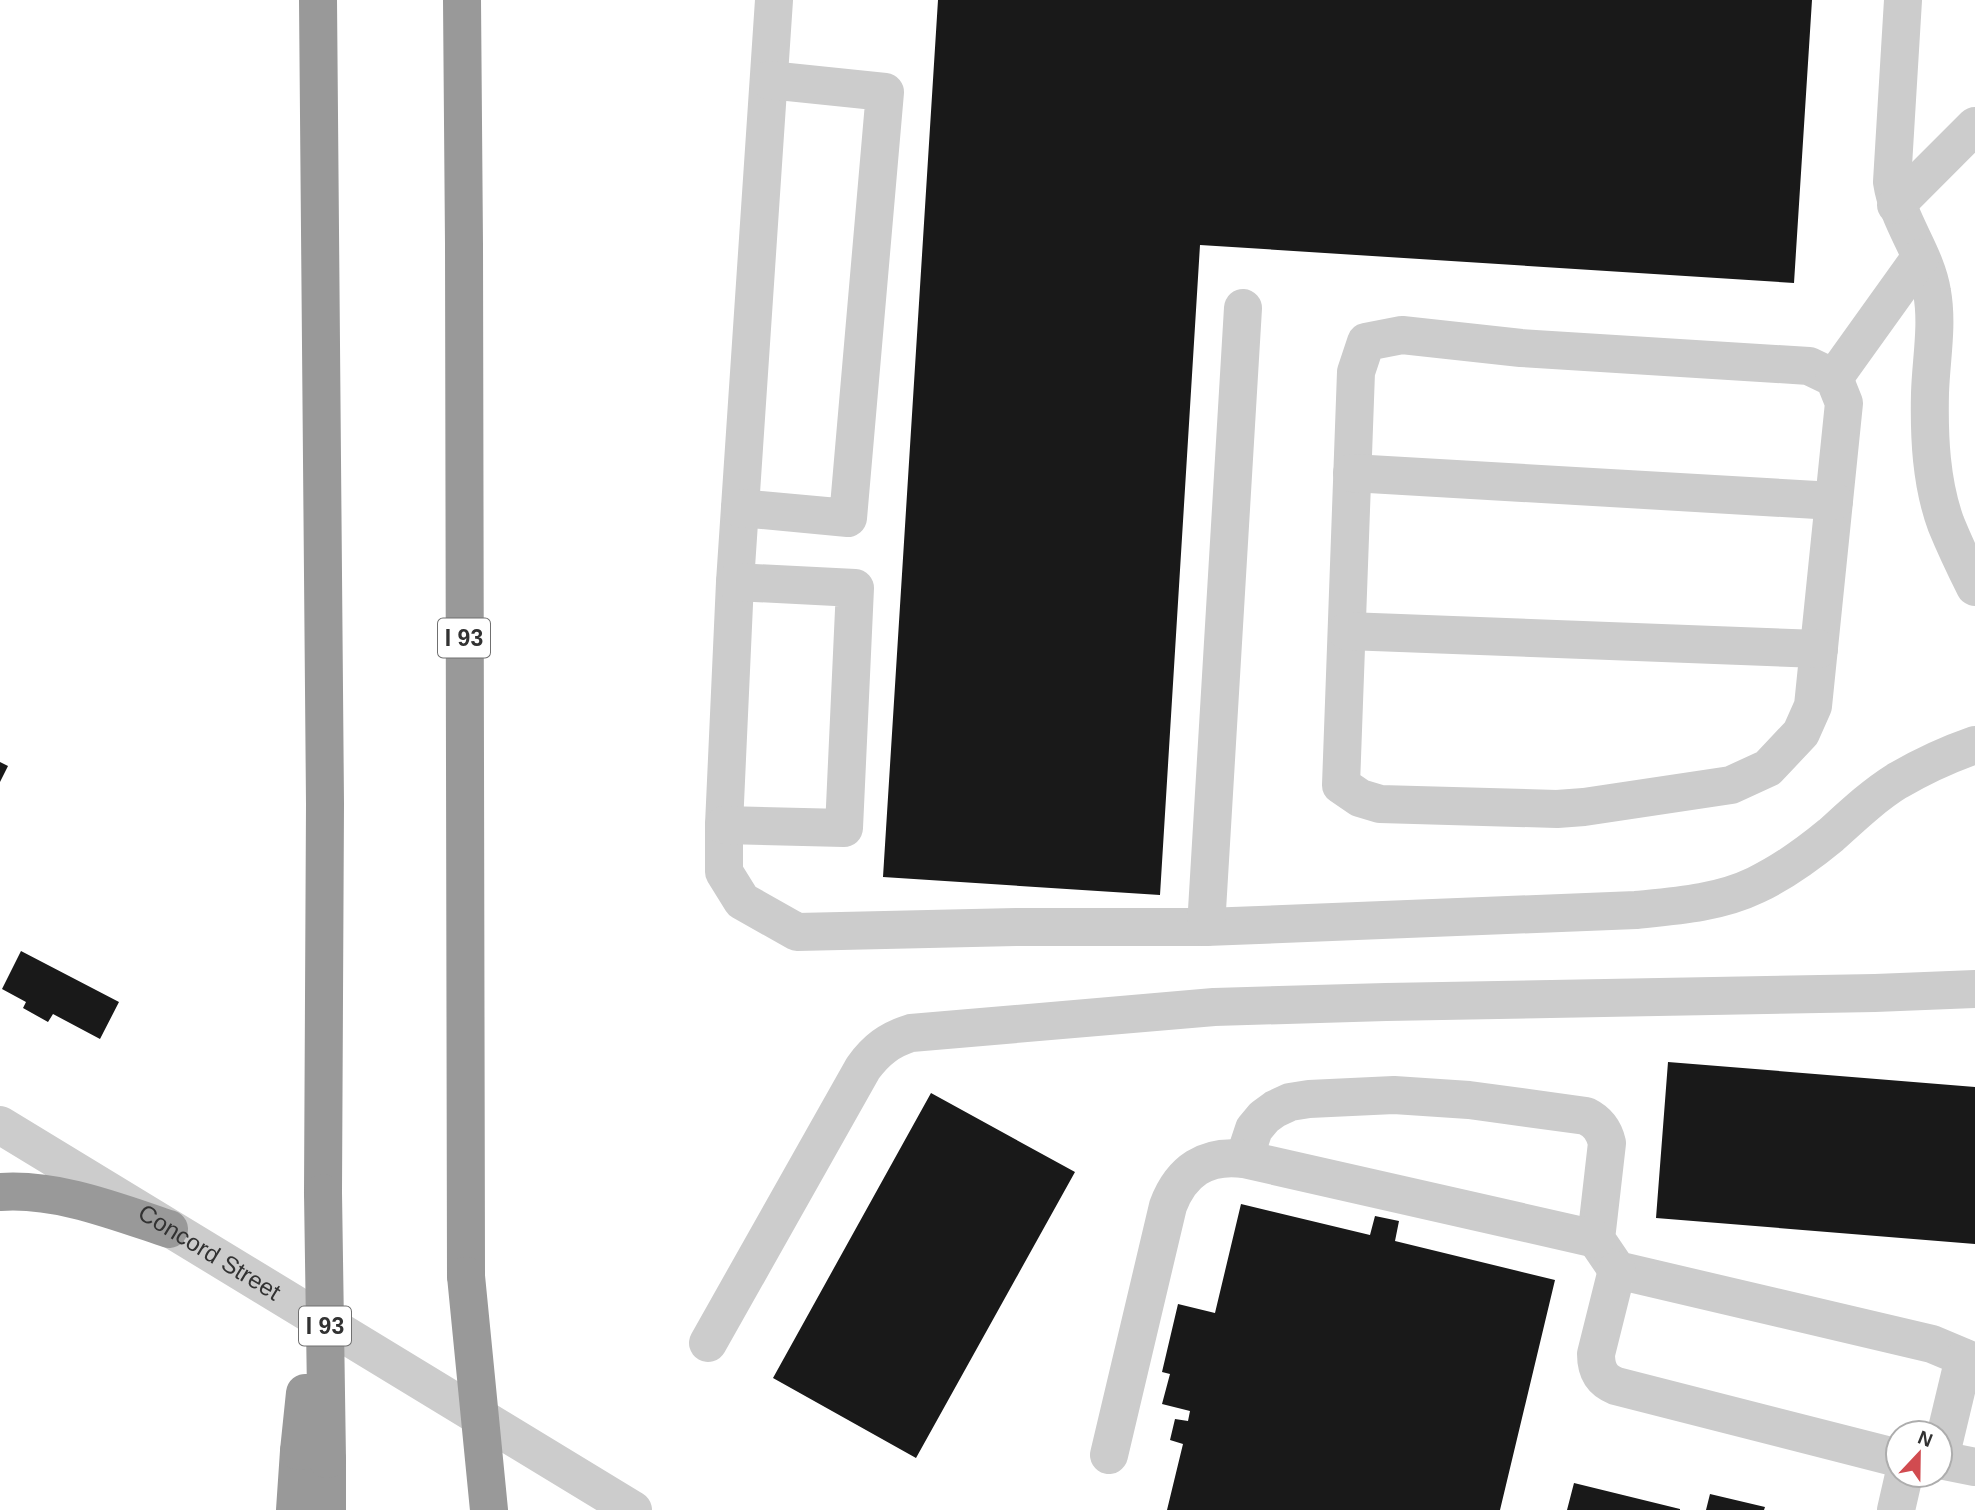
<svg xmlns="http://www.w3.org/2000/svg" width="1975" height="1510" viewBox="0 0 1975 1510" font-family="Arial,sans-serif">
<rect width="100%" height="100%" fill="#fff"/>
<path fill="#191919" d="M938,0H1812L1794,283L1200,245L1160,895L883,877Z
M0,762L8,766L0,782Z
M21,951L119,1002L100,1039L53,1014L48,1022L23,1008L26,1002L2,989Z
M1668,1062L1975,1087V1244L1656,1218Z
M931,1093L1075,1172L916,1458L773,1378Z
M1241,1204L1370,1235L1375,1216L1399,1221L1395,1241L1555,1280L1500,1510H1167L1183,1444L1170,1440L1175,1419L1188,1421L1190,1411L1162,1404L1170,1374L1162,1372L1178,1304L1215,1313Z
M1574,1483L1680,1509V1510H1567Z
M1710,1494L1765,1507L1764,1510H1706Z"/>
<g fill="none" stroke-linecap="round" stroke-linejoin="round">
<g stroke="#ccc" stroke-width="38">
<path d="M774,0L735,582L724,825V872L742,901L797,932L1016,927H1206L1636,910C1676,906 1719,903 1756,885C1783,872 1808,854 1831,835C1852,816 1873,796 1897,781C1921,767 1949,754 1975,745"/>
<path d="M1903,0L1892,182C1898,222 1926,254 1932,292C1938,325 1931,360 1930,393C1929,437 1931,483 1946,524C1955,546 1965,567 1975,587"/>
<path d="M1896,205L1975,126"/>
<path d="M1402,335L1521,348L1809,366L1834,378L1844,403L1813,706L1801,733L1768,768L1731,785L1584,807L1557,809L1380,804L1360,798L1341,785L1356,372L1366,342Z"/>
<path d="M1834,378L1920,258"/>
<path d="M1352,473L1834,501"/>
<path d="M740,508L848,518L885,92L769,80"/>
<path d="M1347,631L1819,649"/>
<path d="M724,825L844,828L855,588L735,582"/>
<path d="M1206,927L1243,308"/>
<path id="s1" d="M0,1125L633,1510"/>
<path d="M1244,1159L1254,1129L1264,1117L1275,1109L1290,1102L1309,1099L1394,1095L1469,1100L1586,1116C1598,1122 1604,1130 1607,1143L1596,1239L1617,1270L1932,1344L1975,1362"/>
<path d="M1617,1270L1596,1354C1596,1370 1601,1380 1616,1386L1898,1458"/>
<path d="M708,1343L863,1068C876,1050 889,1040 911,1033L1214,1007L1386,1002L1875,993L1975,989"/>
<path d="M1109,1455L1168,1206C1181,1171 1206,1154 1244,1159L1596,1239"/>
<path d="M1940,1458L1964,1358"/>
<path d="M1940,1460L1975,1467"/>
<path d="M1896,1510L1904,1475"/>
</g>
<path stroke="#999" stroke-width="38" d="M318,0L325,804L323,1193
M462,0L464,244L466,1276
M0,1192C57,1188 115,1211 169,1229
M327,1459V1510
M295,1510L299,1451"/>
<path stroke="#999" stroke-width="38" d="M323,1193L327,1459
M466,1276L489,1510
M299,1451L305,1393"/>
</g>
<g text-anchor="middle" stroke-width="7" stroke-linejoin="round" paint-order="stroke">
<g fill="#fff" stroke="#707070" stroke-width="2">
<rect x="438" y="618.5" width="52" height="39" rx="5"/>
<rect x="299" y="1306.5" width="52" height="39" rx="5"/>
</g>
<g font-size="23" font-weight="bold" fill="#323232">
<text x="464" y="646">I 93</text>
<text x="325" y="1334">I 93</text>
</g>
<g font-size="24" fill="#323232" stroke="#fff">
<text dy="8" stroke="none"><textPath href="#s1" startOffset="245">Concord Street</textPath></text>
</g>
</g>
<g transform="translate(1919 1454) rotate(22)"><circle r="33" fill="#ffffff" stroke="#adadad" stroke-width="2"/>
<path d="M0-5L12 26L0 18L-12 26Z" fill="#d14b50"/>
<text y="-10" font-size="19" font-weight="bold" text-anchor="middle" fill="#323232">N</text>
</g>
</svg>
